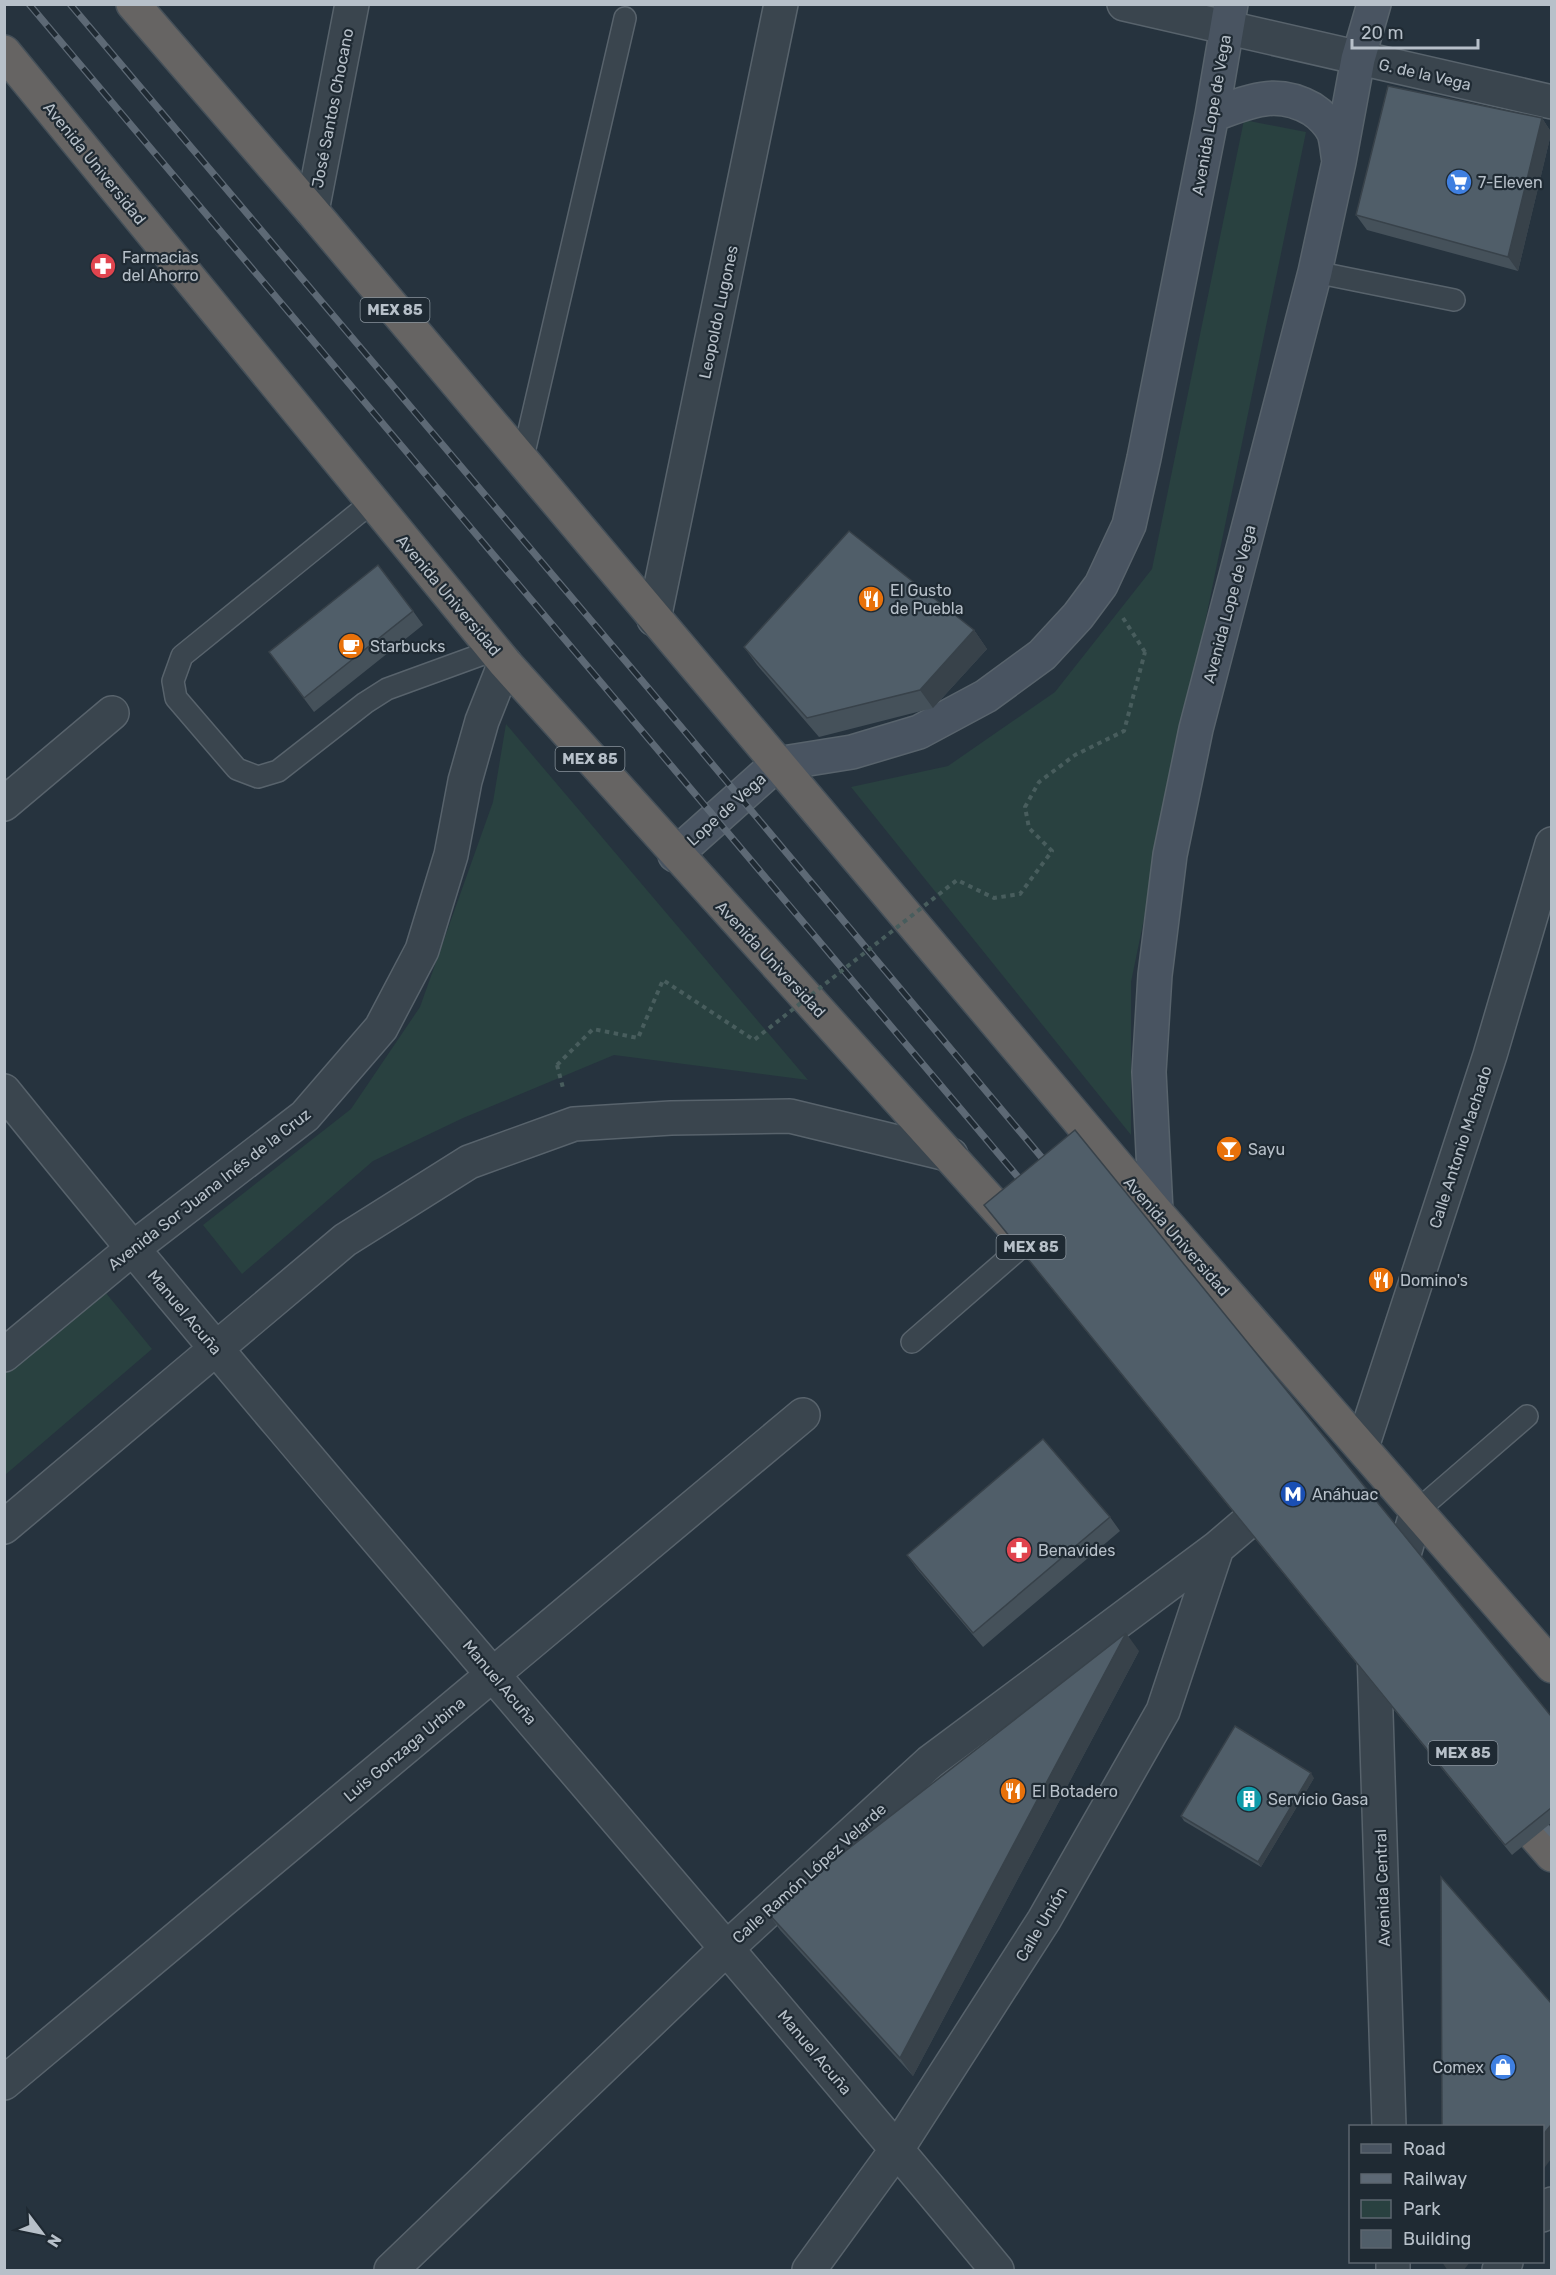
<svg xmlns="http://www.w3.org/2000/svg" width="1556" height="2275" viewBox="0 0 1556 2275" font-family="Rubik,sans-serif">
<rect width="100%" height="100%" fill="#26333e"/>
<path fill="#294140" d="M1244,120L1306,132L1131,982V1135L851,787L948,766L1055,692L1152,569Z
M506,724L808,1080L614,1055L463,1118L373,1161L242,1274L203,1225L351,1109L420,1007L493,802Z
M101,1287L152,1349L5,1475V1366Z"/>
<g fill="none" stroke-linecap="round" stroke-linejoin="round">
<g stroke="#58636c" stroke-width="24">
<path id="service" d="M1315,272L1454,300
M522,461L625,18
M372,502L182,656L173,681L176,698L237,769L258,777L278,771L365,703L387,689L494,650
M912,1342L1027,1242
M1417,1511L1527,1416"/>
</g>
<g stroke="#58636c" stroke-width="36">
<path id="minor" d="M1124,4L1552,102
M312,211L352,4
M654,619L781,4
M4,804L112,713
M4,1091C327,1491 670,1874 997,2270
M4,1355L132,1249L305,1116L381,1028L422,950L451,855L465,781L482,721L505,663
M1362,1447L1490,1055L1552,844
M4,1527L345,1240L469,1162L574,1124L671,1118L790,1116L951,1155
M4,2083L803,1415
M1542,2215L1552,2204
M391,2270L727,1948L930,1762L1217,1548L1258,1513
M809,2270L897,2149L1044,1920L1163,1711L1217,1548
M1499,2270L1506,2262"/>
</g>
<g stroke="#58636c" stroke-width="36">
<path id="tertiary" d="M1395,1584L1417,1511
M1377,1642L1374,1650L1389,2126
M1393,2262V2270"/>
</g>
<g stroke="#58636c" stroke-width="36">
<path id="secondary" d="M1212,115C1249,102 1275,88 1312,109C1320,114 1330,124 1334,133C1337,142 1337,152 1339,161
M675,855L777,764L852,752L919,732L986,696L1042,655L1078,616L1101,585L1129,525L1144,458L1212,115L1231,4
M1156,1212L1149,1072L1155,975L1170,855L1196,729L1315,272L1339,162L1358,59L1374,4"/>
</g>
<g stroke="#455059" stroke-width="36">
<path id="trunk" d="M133,4L312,211L1156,1212L1552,1666
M4,52L505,663L1019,1233
M1505,1801L1552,1855"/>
</g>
<path stroke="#485d5d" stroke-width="4" stroke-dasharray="4.5 4.5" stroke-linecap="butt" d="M1123,618L1145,652
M557,1065L563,1088"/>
<use href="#service" stroke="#3a454e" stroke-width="21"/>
<use href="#minor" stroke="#3a454e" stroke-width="33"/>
<use href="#tertiary" stroke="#3a454e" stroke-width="33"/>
<use href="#secondary" stroke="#495461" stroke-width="33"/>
<use href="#trunk" stroke="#666463" stroke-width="33"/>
<g stroke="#5d6975" stroke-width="7">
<path id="rail" d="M29,4L1029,1190
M70,4L682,728L1053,1171
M1535,1815L1552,1834"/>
</g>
<use href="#rail" stroke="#1f2a33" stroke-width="4.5" stroke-dasharray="14" stroke-linecap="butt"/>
<path stroke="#485d5d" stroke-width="4" stroke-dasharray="4.5 4.5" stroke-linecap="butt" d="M557,1065L593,1029L638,1038L663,980L754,1040L957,880L994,898L1020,894L1052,851L1029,828L1025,807L1039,782L1075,755L1124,731L1145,652"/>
</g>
<path fill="#45515a" d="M1542,118L1551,132V134L1518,271L1367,230L1356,215Z
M413,611L423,625L314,712L269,652Z
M974,630L987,649L933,708L819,737L757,665L744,647Z
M984,1205L1551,1716V1823L1512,1855L991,1214Z
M1110,1517L1120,1531L983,1647L917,1569L907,1555Z
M1139,1651L913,2076L780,1930L767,1912Z
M1314,1778L1261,1867L1184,1821L1181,1816Z"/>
<path fill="#38424a" d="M1542,118L1551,132V134L1518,271L1508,257Z
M974,630L987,649L933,708L920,690Z
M1126,1633L1139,1651L913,2076L900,2058Z
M1311,1773L1314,1778L1261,1867L1258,1862Z
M1551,2125V2159L1542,2171V2136Z
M1442,2262H1470L1463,2271H1448Z"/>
<path fill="#505e69" stroke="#38424a" stroke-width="1.5" d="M1388,86L1542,118L1508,257L1356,215Z
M849,531L974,630L920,690L807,718L744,647Z
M378,565L413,611L304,698L269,652Z
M1075,1130L1551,1716V1808L1505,1845L984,1205Z
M1043,1439L1110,1517L973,1633L907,1555Z
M1126,1633L900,2058L767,1912Z
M1235,1726L1311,1773L1258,1862L1181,1816Z
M1441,1877L1551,2003V2125L1542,2136V2127H1442Z"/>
<defs>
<g id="supermarket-disc" transform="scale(1.35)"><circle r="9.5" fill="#3f7fe0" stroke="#1f2a33"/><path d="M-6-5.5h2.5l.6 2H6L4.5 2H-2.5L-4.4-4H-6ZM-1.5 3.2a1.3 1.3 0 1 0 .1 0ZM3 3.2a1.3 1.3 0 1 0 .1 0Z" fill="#fff"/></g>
<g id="pharmacy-disc" transform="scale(1.35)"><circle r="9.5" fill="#e0444e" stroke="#1f2a33"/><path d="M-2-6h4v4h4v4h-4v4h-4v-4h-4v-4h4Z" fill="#fff"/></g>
<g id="restaurant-disc" transform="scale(1.35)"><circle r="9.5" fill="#e8710a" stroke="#1f2a33"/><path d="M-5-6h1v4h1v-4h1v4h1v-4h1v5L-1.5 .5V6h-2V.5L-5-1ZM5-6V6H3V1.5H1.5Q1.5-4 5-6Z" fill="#fff"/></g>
<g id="cafe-disc" transform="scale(1.35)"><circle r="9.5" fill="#e8710a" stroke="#1f2a33"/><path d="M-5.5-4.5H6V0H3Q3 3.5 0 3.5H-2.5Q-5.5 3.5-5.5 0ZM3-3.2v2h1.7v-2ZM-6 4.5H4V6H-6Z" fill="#fff"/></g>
<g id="bar-disc" transform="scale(1.35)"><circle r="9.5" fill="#e8710a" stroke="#1f2a33"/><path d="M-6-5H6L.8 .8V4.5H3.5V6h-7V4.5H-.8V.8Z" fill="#fff"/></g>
<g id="metro-disc" transform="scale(1.35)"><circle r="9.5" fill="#1a4fb4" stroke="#1f2a33"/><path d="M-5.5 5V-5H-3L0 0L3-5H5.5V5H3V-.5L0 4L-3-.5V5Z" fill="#fff"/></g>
<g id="building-disc" transform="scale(1.35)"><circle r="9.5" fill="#0f9aa8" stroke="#1f2a33"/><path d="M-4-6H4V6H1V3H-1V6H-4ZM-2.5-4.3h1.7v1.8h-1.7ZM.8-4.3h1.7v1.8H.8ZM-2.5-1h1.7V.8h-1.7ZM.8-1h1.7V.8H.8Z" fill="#fff"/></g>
<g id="shop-disc" transform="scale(1.35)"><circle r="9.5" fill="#3f7fe0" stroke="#1f2a33"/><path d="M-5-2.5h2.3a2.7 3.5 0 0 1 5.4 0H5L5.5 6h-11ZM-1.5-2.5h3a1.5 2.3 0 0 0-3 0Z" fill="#fff"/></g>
</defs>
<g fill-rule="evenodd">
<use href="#supermarket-disc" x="1459" y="182"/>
<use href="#pharmacy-disc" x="103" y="266"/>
<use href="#restaurant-disc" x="871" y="599"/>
<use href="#cafe-disc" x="351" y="646"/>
<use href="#bar-disc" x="1229" y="1149"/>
<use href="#restaurant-disc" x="1381" y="1280"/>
<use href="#metro-disc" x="1293" y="1494"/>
<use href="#pharmacy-disc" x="1019" y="1550"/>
<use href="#restaurant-disc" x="1013" y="1791"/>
<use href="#building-disc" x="1249" y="1799"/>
<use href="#shop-disc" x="1503" y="2067"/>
</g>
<g text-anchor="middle" stroke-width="4.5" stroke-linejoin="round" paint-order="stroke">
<g fill="#1f2a33" stroke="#89939c" stroke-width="1.5">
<rect x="360.5" y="298" width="69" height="24" rx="4.5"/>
<rect x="555.5" y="747" width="69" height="24" rx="4.5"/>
<rect x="996.5" y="1235" width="69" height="24" rx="4.5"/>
<rect x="1428.5" y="1741" width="69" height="24" rx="4.5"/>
</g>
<g font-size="15" font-weight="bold" fill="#b7c0c9">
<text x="395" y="315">MEX 85</text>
<text x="590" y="764">MEX 85</text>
<text x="1031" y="1252">MEX 85</text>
<text x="1463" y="1758">MEX 85</text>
</g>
<g font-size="16" fill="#b7c0c9" stroke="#1f2a33">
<text transform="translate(1425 74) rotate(13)" y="6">G. de la Vega</text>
<text transform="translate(332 108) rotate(-79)" y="6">José Santos Chocano</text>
<text transform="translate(1211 115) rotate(-80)" y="6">Avenida Lope de Vega</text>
<text transform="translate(95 163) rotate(51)" y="6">Avenida Universidad</text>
<text transform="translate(718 312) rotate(-78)" y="6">Leopoldo Lugones</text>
<text transform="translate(449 595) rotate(50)" y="6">Avenida Universidad</text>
<text transform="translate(1229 604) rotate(-75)" y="6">Avenida Lope de Vega</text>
<text transform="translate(726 809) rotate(-42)" y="6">Lope de Vega</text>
<text transform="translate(771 959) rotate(47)" y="6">Avenida Universidad</text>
<text transform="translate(1460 1147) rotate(-72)" y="6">Calle Antonio Machado</text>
<text transform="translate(209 1189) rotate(-38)" y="6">Avenida Sor Juana Inés de la Cruz</text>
<text transform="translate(1177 1236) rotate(49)" y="6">Avenida Universidad</text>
<text transform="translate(185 1312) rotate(50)" y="6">Manuel Acuña</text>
<text transform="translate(500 1682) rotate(50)" y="6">Manuel Acuña</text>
<text transform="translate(404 1749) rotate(-40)" y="6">Luis Gonzaga Urbina</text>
<text transform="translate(809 1873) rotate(-42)" y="6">Calle Ramón López Velarde</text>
<text transform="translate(1382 1888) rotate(-92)" y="6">Avenida Central</text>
<text transform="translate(1041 1924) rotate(-59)" y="6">Calle Unión</text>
<text transform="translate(815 2052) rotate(50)" y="6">Manuel Acuña</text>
</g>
<g font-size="16" fill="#b7c0c9" stroke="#1f2a33" text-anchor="start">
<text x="1478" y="188">7-Eleven</text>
<text x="122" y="263">Farmacias<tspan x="122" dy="18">del Ahorro</tspan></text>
<text x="890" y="596">El Gusto<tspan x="890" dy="18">de Puebla</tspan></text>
<text x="370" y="652">Starbucks</text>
<text x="1248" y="1155">Sayu</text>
<text x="1400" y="1286">Domino's</text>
<text x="1312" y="1500">Anáhuac</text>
<text x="1038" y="1556">Benavides</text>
<text x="1032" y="1797">El Botadero</text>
<text x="1268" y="1805">Servicio Gasa</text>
<text x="1484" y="2073" text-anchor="end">Comex</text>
</g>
</g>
<rect width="1556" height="2275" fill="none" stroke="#b7c0c9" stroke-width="12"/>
<rect x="1349" y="2125" width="195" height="138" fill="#1f2a33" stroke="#5c666f" stroke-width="1.5"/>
<rect x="1361" y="2144" width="30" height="9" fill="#495461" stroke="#5c666f" stroke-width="1.5"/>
<text x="1403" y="2155" font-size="18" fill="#b7c0c9">Road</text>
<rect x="1361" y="2174" width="30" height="9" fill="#5d6975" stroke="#5c666f" stroke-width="1.5"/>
<text x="1403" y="2185" font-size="18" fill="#b7c0c9">Railway</text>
<rect x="1361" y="2200" width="30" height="18" fill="#294140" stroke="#5c666f" stroke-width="1.5"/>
<text x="1403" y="2215" font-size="18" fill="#b7c0c9">Park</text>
<rect x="1361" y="2230" width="30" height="18" fill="#505e69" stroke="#5c666f" stroke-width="1.5"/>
<text x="1403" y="2245" font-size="18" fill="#b7c0c9">Building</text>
<g transform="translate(42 2233) rotate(122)" stroke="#1f2a33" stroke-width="4.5" paint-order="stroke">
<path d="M0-4.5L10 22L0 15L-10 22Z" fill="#b7c0c9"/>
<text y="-9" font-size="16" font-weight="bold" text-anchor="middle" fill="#b7c0c9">N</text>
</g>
<path d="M1352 39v9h126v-9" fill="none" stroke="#b7c0c9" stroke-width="3"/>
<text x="1361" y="39" font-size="18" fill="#b7c0c9" stroke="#1f2a33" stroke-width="4.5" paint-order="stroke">20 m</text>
</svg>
